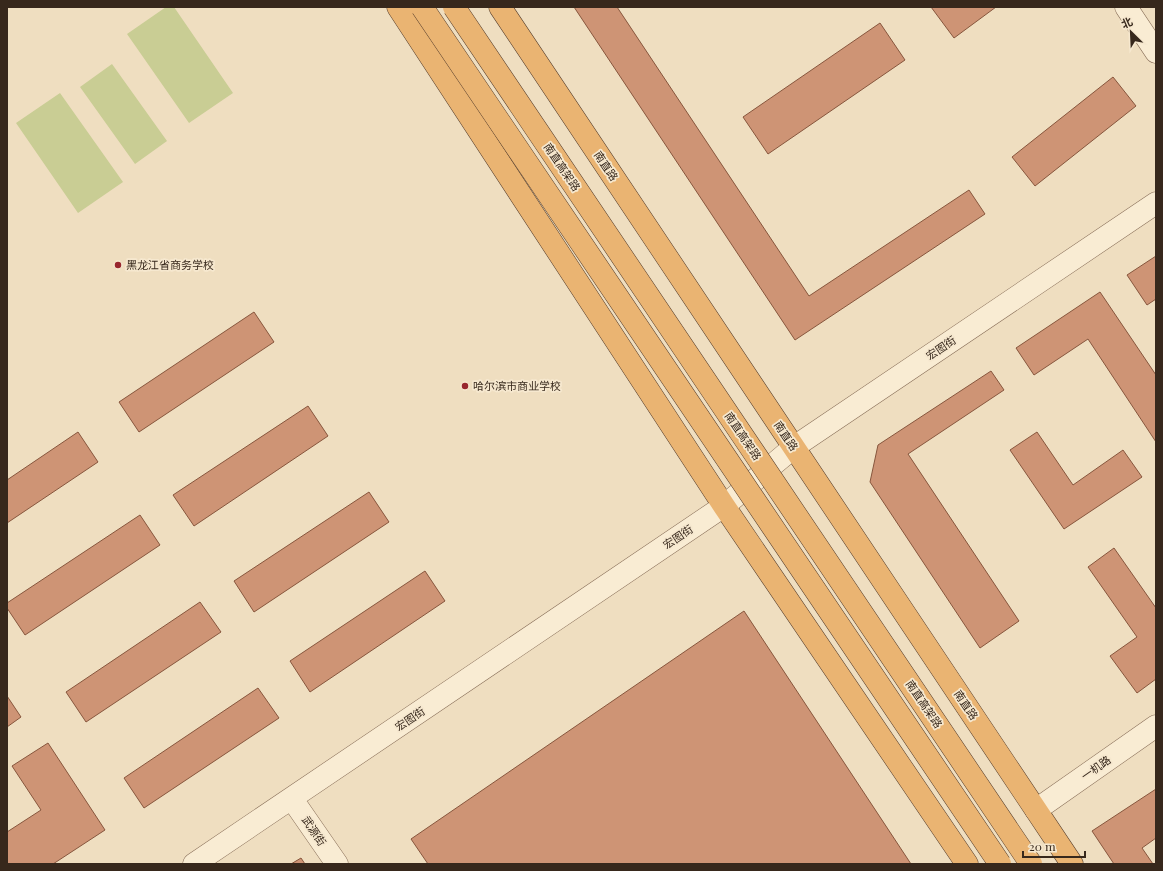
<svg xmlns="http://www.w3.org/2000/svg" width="1163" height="871" viewBox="0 0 1163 871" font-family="'Playfair Display','Noto Sans SC',serif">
<rect width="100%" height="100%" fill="#efdec0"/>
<path fill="#c9cd94" d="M166,7H174L233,93L189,123L127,34Z
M112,64L167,141L135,164L80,87Z
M60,93L123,182L78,213L16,123Z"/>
<path fill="#ce9475" stroke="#87563d" d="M574,7H617L809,296L969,190L985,214L795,340Z
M931,7H996L954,38Z
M880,23L905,60L768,154L743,117Z
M1113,77L1136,106L1035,186L1012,157Z
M1156,256V299L1147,305L1127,275Z
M1100,292L1156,375V442L1088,339L1034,375L1016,348Z
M254,312L274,342L139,432L119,402Z
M991,371L1004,390L908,454L1019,621L980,648L870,482L878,445Z
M308,406L328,436L194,526L173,495Z
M78,432L98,462L7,523V480Z
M1037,432L1073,485L1123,450L1142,477L1064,529L1010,450Z
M369,492L389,522L254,612L234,581Z
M140,515L160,545L25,635L7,608V603Z
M1114,548L1156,608V679L1137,693L1110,656L1137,637L1088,567Z
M425,571L445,601L310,692L290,661Z
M200,602L221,632L86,722L66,692Z
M744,611L911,864H428L411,839Z
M258,688L279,718L144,808L124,778Z
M7,696L21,717L7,727Z
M48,743L105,830L53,864H7V832L41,810L12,766Z
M1156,789V838L1142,848L1153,864H1114L1092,831Z
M301,858L305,864H291Z"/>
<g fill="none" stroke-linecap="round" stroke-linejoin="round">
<g stroke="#886e58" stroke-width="23">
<path id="minor" d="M1126,7L1156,52
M1036,810L1156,726"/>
</g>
<g stroke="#886e58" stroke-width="23">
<path id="tertiary" d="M292,799L337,864
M194,864L724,506L794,447L1156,203"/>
</g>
<g stroke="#553d2c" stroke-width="23">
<path id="trunk" d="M398,7L724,506L967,864
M500,7L1072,864"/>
</g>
<use href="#minor" stroke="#f9ecd3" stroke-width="22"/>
<use href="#tertiary" stroke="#f9ecd3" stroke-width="22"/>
<use href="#trunk" stroke="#eab472" stroke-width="22"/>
<g stroke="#553d2c" stroke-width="23" stroke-linecap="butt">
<path id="trunk-bridge" d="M422,7L1000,864
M454,7L1031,864"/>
</g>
<use href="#trunk-bridge" stroke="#eab472" stroke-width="22"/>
</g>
<g fill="#98262e" stroke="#f6e8cf" stroke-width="1.5">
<circle cx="118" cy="265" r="4"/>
<circle cx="465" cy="386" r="4"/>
</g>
<g text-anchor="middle" stroke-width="3.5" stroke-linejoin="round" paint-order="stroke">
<g font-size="11" fill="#37281c" stroke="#f6e8cf">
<text transform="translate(606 166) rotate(56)" y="4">南直路</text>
<text transform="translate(562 167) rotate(56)" y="4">南直高架路</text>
<text transform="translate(941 348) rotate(-34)" y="4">宏图街</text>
<text transform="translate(743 436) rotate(56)" y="4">南直高架路</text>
<text transform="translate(786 436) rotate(56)" y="4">南直路</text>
<text transform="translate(678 537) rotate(-34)" y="4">宏图街</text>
<text transform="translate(924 704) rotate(56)" y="4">南直高架路</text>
<text transform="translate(966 705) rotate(56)" y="4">南直路</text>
<text transform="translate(410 719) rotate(-34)" y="4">宏图街</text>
<text transform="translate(1096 768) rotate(-35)" y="4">一机路</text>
<text transform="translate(314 831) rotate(56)" y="4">武源街</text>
</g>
<g font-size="11" fill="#37281c" stroke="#f6e8cf" text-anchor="start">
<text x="126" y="269">黑龙江省商务学校</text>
<text x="473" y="390">哈尔滨市商业学校</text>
</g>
</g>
<rect width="1163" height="871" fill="none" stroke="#37281c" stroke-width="16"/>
<g transform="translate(1131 32) rotate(336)" stroke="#f6e8cf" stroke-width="3" paint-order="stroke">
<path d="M0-3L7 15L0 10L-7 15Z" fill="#37281c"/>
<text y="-6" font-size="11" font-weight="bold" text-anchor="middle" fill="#37281c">北</text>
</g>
<path d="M1023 851v6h62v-6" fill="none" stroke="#37281c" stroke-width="2"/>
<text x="1029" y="851" font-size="12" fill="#37281c" stroke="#f6e8cf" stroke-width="3" paint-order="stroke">20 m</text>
</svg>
